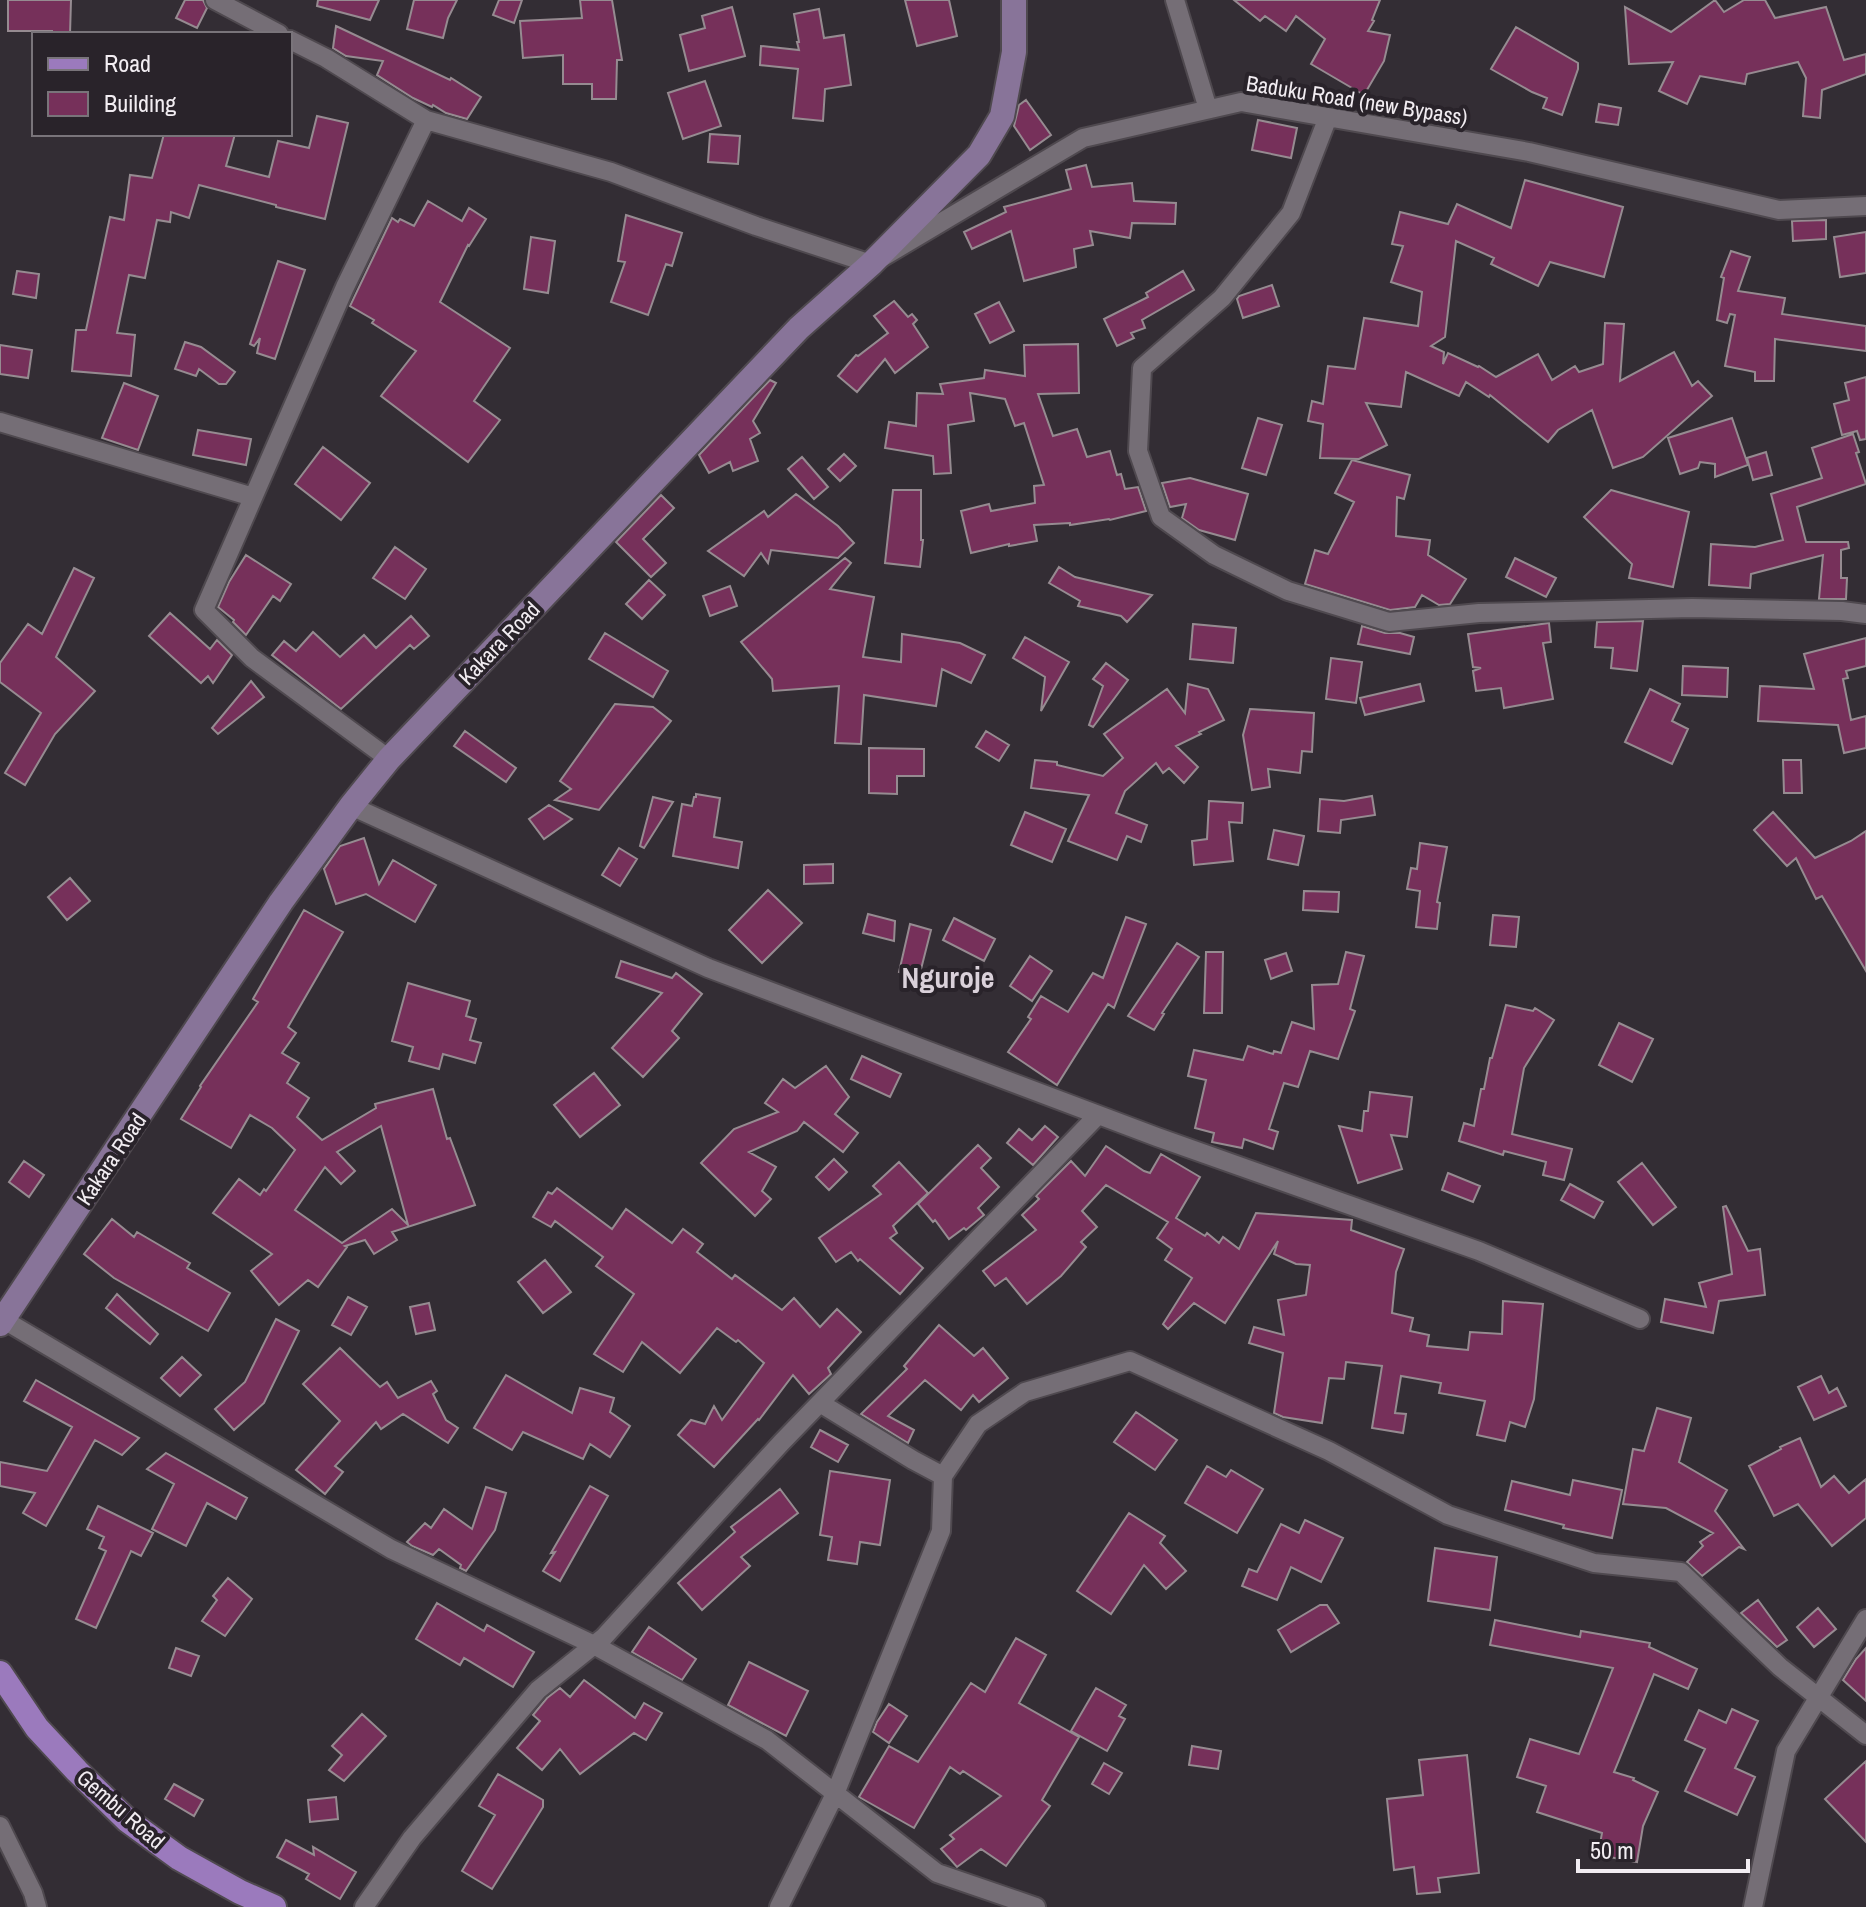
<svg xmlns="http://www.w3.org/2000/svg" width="1866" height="1907" viewBox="0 0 1866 1907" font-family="'Archivo Narrow',sans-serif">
<rect width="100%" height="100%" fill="#332d34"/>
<path fill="#76305a" stroke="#968b91" stroke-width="2" fill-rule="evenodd" d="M8,0H71L70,34H52V31H8Z
M185,0H203L207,8L197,28L176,18Z
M318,0H379L370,20L317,6Z
M414,0H457L448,18L443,38L407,29Z
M499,0H522L514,23L493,15Z
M580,0H612L622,60H617L616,99H592V84H563V55L523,58L520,21L582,18Z
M905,0H949L957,36L917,46Z
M1234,0H1380L1372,20L1374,21L1368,31L1390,35L1384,61L1364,95L1311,64L1325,39L1296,16L1286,31L1265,16L1260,21Z
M1715,0L1724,12L1744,0H1765L1775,18L1826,7L1844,60L1866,54V74L1822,90L1820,118L1803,116L1806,78L1798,62L1747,74L1745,84L1700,76L1687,104L1659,91L1673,62L1629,64L1625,7L1671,32Z
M732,7L745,56L689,71L680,35L705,28L702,16Z
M819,9L824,38L844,35L851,85L825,89L823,121L793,118L798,69L760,65L761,46L799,50L797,42H799L794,14Z
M336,26L450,80L451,78L481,97L467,119L446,113L433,105L432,107L413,98L377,75L383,61L346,56L333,48Z
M1516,27L1578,63V69L1562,115L1543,108L1547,98L1532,92L1491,69Z
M705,81L721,126L683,139L668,93Z
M1026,100L1051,135L1030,150L1014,126L1019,105Z
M1599,104L1621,108L1618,125L1596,122Z
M317,116L348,123L325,219L276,207V205L199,185L189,218L171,212L170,222L157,220L145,278L129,275L117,333L135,335L131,376L72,371L76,330H86L110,217L124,220L130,175L152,178L164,134H235L226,166L269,177L278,141L309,148Z
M1258,120L1297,128L1291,158L1252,150Z
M710,134L740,136L738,164L708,162Z
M1086,165L1092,187L1132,183L1134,201L1176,203L1175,224L1132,223L1130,238L1090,231L1093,245L1074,249L1076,267L1024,281L1011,231L972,249L964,232L1006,212L1004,207L1071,189L1066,170Z
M1525,180L1623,207L1604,277L1550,262L1538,286L1491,264L1494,258L1456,241L1445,337L1431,346L1444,352L1443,364L1448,353L1478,367L1479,366L1496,377L1538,354L1552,380L1575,366L1579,372L1603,364L1605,323L1624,324L1620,381L1674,352L1692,386L1698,381L1712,396L1643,457L1613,468L1592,410L1558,430L1548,442L1490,395L1489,397L1466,382L1459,396L1406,372L1401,407L1366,403L1387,445L1359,459L1320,458L1323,424L1308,421L1312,401L1323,404L1328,366L1355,369L1364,318L1418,326L1422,292L1391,282L1403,246L1392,244L1400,212L1448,224L1457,204L1511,228Z
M428,201L462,221L469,208L486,219L469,246L468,245L440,302L510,348L474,401L500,420L468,462L381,396L416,351L372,323L374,320L350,306L392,218L398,222L400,219L414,226Z
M626,215L682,233L672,266L666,264L648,315L611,302L625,262L618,261Z
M1826,220V239L1793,241L1792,221Z
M1866,232V273L1840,277L1834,237Z
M531,237L555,241L548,293L524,289Z
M1731,251L1750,257L1738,291L1785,298L1782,314L1866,326V351L1775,339L1774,381H1755V372L1725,366L1735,315L1730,314L1727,323L1717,320L1724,278L1721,277Z
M278,261L305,270L275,359L257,353L260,338L254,346L250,344Z
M17,271L39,274L36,298L13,294Z
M1183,271L1194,290L1142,320L1145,328L1131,333L1134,338L1117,346L1104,319L1148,297L1146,293Z
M1272,285L1279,306L1243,318L1237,299L1239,296Z
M894,301L908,317L912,314L917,320L913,324L928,347L895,373L885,359L857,392L838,376L856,355L858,356L888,333L874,316Z
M999,302L1014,331L990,343L975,314Z
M185,342L201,347L235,372L226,384H219L199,369L196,376L175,369Z
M1078,344L1079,393L1038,394L1053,436L1077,429L1087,457L1110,451L1117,475L1121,474L1125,489L1138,487L1146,511L1110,520L1109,519L1070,525V523L1034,525L1037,541L1009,546V544L971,553L961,511L989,504L991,511L1035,503L1034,486L1044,485L1024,423L1015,426L1005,399L970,393L974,421L948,425L951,473L934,474L933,456L885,448L889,422L916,426L917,393L943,394L940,384L984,378L985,370L1025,376L1024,345Z
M0,345L32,350L28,378L0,374Z
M1866,377V439L1860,440L1857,431L1842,435L1834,404L1849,400L1845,383Z
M770,380L776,383L753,421L760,433L750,439L758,461L733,471L730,462L709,473L699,455Z
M124,383L158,396L138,450L102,438Z
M1258,418L1282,425L1266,475L1242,468Z
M1732,418L1748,465L1715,477V464L1700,462L1698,468L1680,474L1668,438Z
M198,430L251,439L246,465L193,455Z
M1853,434L1859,452L1856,453L1866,484L1797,507L1806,542H1848L1849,548L1841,550V578H1847L1846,599H1819L1823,555L1751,574L1750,588L1709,585L1711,544L1755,547L1783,540L1771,494L1822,478L1812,448Z
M323,447L370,483L341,520L295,484Z
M1766,452L1772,475L1753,480L1747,458Z
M844,454L856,466L840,481L828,469Z
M802,457L828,487L814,499L788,469Z
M1352,460L1410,475L1404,499L1397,497L1396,536L1430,540L1428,555L1466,579L1450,604L1439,605L1422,595L1415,607L1390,610L1305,584L1315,550L1328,554L1354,502L1335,493Z
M1190,478L1248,494L1235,540L1199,530L1182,518L1186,504L1170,507L1162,483Z
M893,490H921V540H923L920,567L885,563Z
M1611,490L1689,512L1673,587L1629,578L1632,564L1584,517Z
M796,494L838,526L854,543L838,558L771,550L768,563L761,553L744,576L708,551L764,511L768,517Z
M661,495L674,508L643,539L666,563L651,577L616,542Z
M395,547L426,569L405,599L373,578Z
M246,555L291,584L280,601L273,596L246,635L233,622L234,620L218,607L229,582Z
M845,558L851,563L830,589L874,597L863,657L901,662L902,634L960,643L985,655L971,683L942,669L936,706L864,695L861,744L835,743L839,686L773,691L772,679L741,642Z
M1515,558L1556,578L1546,597L1506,577Z
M1059,567L1075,577L1152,595L1127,622L1121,616L1078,606L1080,601L1049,583Z
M74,568L94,578L56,657L95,691L55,734L25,785L5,773L41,713L0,682V663L28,624L42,634Z
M649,580L665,595L642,619L626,604Z
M730,586L737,606L710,616L703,596Z
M170,613L210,649L217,640L232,655L213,683L208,676L201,683L149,636Z
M411,616L429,636L414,649L410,645L341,709L272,655L284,641L296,651L313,632L340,657L364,635L376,648Z
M1643,621L1637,671L1611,668L1613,648L1595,647L1597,622Z
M1549,623L1551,642L1543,643L1553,699L1504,708L1501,688L1476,691L1473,671L1481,668L1473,667L1468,634Z
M1193,624L1236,628L1233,663L1190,659Z
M1362,626L1385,633H1400L1414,637L1410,654L1358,644Z
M605,633L668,671L653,697L589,659Z
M1025,637L1069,662L1041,711L1045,677L1013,658Z
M1866,638V666L1846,671L1848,678L1843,679L1851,720L1866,716V748L1844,753L1838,725L1758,721L1760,686L1814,689L1804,654Z
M1331,658L1362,662L1356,703L1326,699Z
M1106,663L1128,680L1093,727L1089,725L1103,686L1093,679Z
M1683,666L1728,668L1727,697L1682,695Z
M251,681L264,697L218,734L212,728Z
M1188,684L1208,689L1224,720L1199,732L1201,734L1176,746L1198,767L1184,783L1169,768L1163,773L1156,763L1125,791L1116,813L1147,825L1141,842L1127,836L1117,860L1068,841L1089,795L1031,788L1035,760L1057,762V765L1103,776L1123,758L1104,734L1167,689L1185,713Z
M1420,684L1424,701L1365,715L1360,698Z
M1650,689L1680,704L1672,721L1688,729L1672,764L1625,742Z
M615,704L653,707L671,721L599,810L555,800L571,789L560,781Z
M1250,709L1314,713L1312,752L1302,751L1300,773L1268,769L1270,787L1252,790L1243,735Z
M465,731L516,768L506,782L454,746Z
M986,731L1009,745L999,761L976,747Z
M869,748L924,749V776H897V794L869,793Z
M1783,760H1801L1802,793H1784Z
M696,794L720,798L714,837L742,842L738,868L673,856L682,804L692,806L694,797H696Z
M1372,796L1375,815L1341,820L1340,833L1318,831L1320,799L1344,801Z
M653,797L673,802L644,848L640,846Z
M1209,801L1243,803L1242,823L1229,822L1233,861L1194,865L1192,841L1207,839Z
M549,805L572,819L544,839L529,819Z
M1025,812L1066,829L1052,862L1011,845Z
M1773,812L1815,858L1851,841L1866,831V971L1822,896L1816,899L1796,858L1787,866L1754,830Z
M1274,830L1304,836L1298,865L1268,859Z
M364,838L379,884L393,860L436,885L415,922L366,894L336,904L324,869L340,846Z
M1420,843L1447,847L1437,902L1440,903L1437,929L1416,927L1420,891L1407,889L1411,868L1417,869Z
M619,848L637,859L620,886L602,875Z
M833,864V883L804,884V865Z
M70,878L90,901L67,920L48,897Z
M768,890L802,923L762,963L729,930Z
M1304,891L1339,892L1338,912L1303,910Z
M304,910L343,932L288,1027L296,1033L282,1053L299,1063L287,1083L309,1098L297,1117L322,1140L376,1108L375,1104L433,1089L447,1139L450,1138L475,1205L392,1232L397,1240L374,1254L365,1240L345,1246L347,1247L318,1287L308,1280L279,1305L251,1271L272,1254L213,1213L239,1179L260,1195L264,1189L266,1191L295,1150L272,1128L250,1115L231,1148L181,1119L201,1087L200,1086L258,1002L253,999ZM381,1126L408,1225L392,1209L342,1243L295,1210L325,1167L341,1184L355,1171L337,1152Z
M868,914L895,921L894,941L863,933Z
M1493,915L1519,917L1516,947L1490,945Z
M1126,917L1146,924L1114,1008L1108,1004L1057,1085L1008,1052L1031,1019L1028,1017L1041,996L1068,1012L1093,973L1103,978Z
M954,918L995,939L984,961L943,940Z
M910,924L931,930L919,977L899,972Z
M1177,943L1199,957L1162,1013L1164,1014L1154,1030L1128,1016Z
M1206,952H1223L1222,1013H1204Z
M1346,952L1364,956L1350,1009L1355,1011L1338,1059L1310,1051L1298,1087L1284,1083L1269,1129L1278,1132L1273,1149L1244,1139L1242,1148L1212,1142L1214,1133L1195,1128L1206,1080L1188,1076L1194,1050L1243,1060L1248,1046L1273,1054L1274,1051L1281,1053L1292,1022L1314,1029L1312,985L1338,984Z
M1286,953L1292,971L1271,979L1265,960Z
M1030,956L1052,971L1032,1001L1010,986Z
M621,961L672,978L676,973L702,994L672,1031L679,1038L643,1077L612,1048L662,993L616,977Z
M408,983L470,1001L466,1016L476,1019L470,1040L481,1043L475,1063L443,1054L439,1069L409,1061L413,1047L392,1041Z
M1506,1005L1533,1011L1535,1008L1554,1020L1524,1068L1512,1134L1572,1149L1564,1180L1543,1175L1546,1162L1504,1151L1503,1155L1459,1141L1464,1123L1474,1126L1481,1089H1484L1490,1058H1492Z
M1619,1023L1653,1039L1632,1082L1599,1065Z
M862,1056L901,1074L890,1097L851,1079Z
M826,1066L849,1097L835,1114L858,1133L843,1152L804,1122L797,1131L749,1152L776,1167L762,1191L771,1199L755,1216L701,1163L734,1129L778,1112L765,1103L783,1079L795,1088Z
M594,1073L620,1105L580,1137L554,1105Z
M1370,1092L1412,1097L1407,1137L1391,1135L1402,1169L1358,1183L1339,1126L1362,1131L1364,1111H1368Z
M1045,1126L1058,1137L1033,1165L1007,1143L1019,1129L1032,1140Z
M978,1145L991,1158L981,1168L999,1187L978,1208L984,1215L966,1230L964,1228L949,1239L935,1220L933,1222L918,1204Z
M1106,1146L1144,1171L1150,1173L1161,1154L1200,1177L1176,1218L1205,1236L1207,1233L1219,1243L1223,1237L1239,1249L1256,1213L1352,1220L1351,1230L1404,1249L1396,1272L1392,1313L1413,1318L1410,1331L1429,1335L1427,1346L1468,1350L1470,1332L1502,1334L1503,1301L1543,1304L1534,1399L1525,1427L1510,1422L1505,1441L1477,1435L1485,1401L1439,1393L1441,1383L1401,1376L1395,1413L1406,1414L1403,1433L1372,1428L1382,1366L1346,1362L1344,1379L1329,1378L1322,1423L1283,1417L1274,1413L1283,1353L1249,1343L1254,1327L1284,1335L1278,1300L1306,1295L1310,1265L1296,1264L1274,1254L1278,1241L1225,1323L1194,1303L1168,1329L1163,1324L1192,1278L1165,1260L1172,1249L1157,1238L1168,1222L1106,1185L1082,1211L1097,1227L1081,1242L1086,1247L1061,1276L1027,1304L1006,1278L995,1286L983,1271L1036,1230L1022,1215L1039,1199L1036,1196L1071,1161L1085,1176Z
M834,1159L847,1172L829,1190L816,1177Z
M24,1161L44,1175L29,1197L9,1182Z
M899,1162L928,1193L893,1226L897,1233L890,1238L923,1268L900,1294L860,1259L858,1261L851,1252L836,1262L819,1238L881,1194L873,1186Z
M1642,1163L1676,1207L1653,1225L1618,1182Z
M1448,1173L1480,1186L1473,1202L1442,1190Z
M1570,1184L1603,1202L1594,1218L1561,1200Z
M557,1188L612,1229L626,1209L672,1243L683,1229L703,1244L697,1252L732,1279L735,1275L782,1310L794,1298L820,1327L837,1309L861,1332L828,1368L831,1374L809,1394L793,1375L759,1420L758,1419L714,1467L678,1435L691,1420L705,1424L714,1406L722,1420L764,1363L738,1340L736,1342L717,1328L680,1373L642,1342L623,1372L594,1354L634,1294L596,1266L603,1257L555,1221L551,1227L533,1217L548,1192L552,1194Z
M1726,1206L1748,1251L1760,1249L1765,1295L1719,1301L1713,1333L1661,1322L1665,1299L1706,1307L1699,1283L1732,1274L1723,1207Z
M112,1219L134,1237L137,1232L190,1263L187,1268L230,1293L208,1331L114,1278L84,1254Z
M545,1260L571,1292L543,1313L518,1282Z
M117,1294L158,1334L150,1344L106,1308Z
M348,1297L367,1307L351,1335L332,1325Z
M429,1303L435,1330L416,1334L410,1307Z
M276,1319L299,1331L264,1403L234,1430L215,1409L245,1382Z
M939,1325L974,1356L983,1348L1008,1378L979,1402L973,1395L961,1410L925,1380L888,1416L914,1430L908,1443L861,1414L907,1369L904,1366Z
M340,1348L380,1387L387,1382L398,1398L431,1381L437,1391L433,1394L446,1420L458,1428L448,1443L403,1414L381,1429L376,1422L335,1466L343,1472L325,1494L296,1470L340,1421L303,1384Z
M182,1357L201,1375L180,1396L161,1378Z
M506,1375L572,1413L580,1388L614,1398L610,1412L630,1426L610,1457L590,1444L583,1459L523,1432L512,1450L474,1428Z
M1821,1376L1829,1393L1837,1388L1846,1406L1814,1420L1798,1387Z
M36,1380L139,1438L122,1455L95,1440L46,1526L23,1513L35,1493L0,1486V1462L47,1471L72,1427L24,1401Z
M1657,1408L1691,1418L1679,1462L1727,1490L1715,1511L1744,1549L1739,1547L1702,1576L1687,1562L1703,1546L1700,1542L1713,1533L1666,1508L1623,1504L1633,1449L1644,1451Z
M1136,1412L1177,1440L1155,1470L1114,1442Z
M820,1430L848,1445L838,1462L811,1447Z
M1800,1438L1821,1487L1834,1476L1849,1493L1866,1479V1518L1832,1546L1798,1504L1774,1516L1749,1466L1781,1449L1780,1447Z
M166,1453L247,1498L236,1519L207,1503L186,1546L152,1529L174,1484L147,1469Z
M1207,1466L1226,1477L1231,1470L1263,1489L1237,1533L1185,1503Z
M830,1471L890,1480L880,1545L860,1542L857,1564L828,1560L832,1537L820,1535Z
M1573,1480L1622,1490L1612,1538L1563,1528L1564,1525L1505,1510L1512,1481L1570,1495Z
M590,1486L608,1496L560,1581L543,1571L555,1552L551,1553Z
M486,1487L506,1493L495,1530L466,1571L460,1568L461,1565L439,1549L433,1555L412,1546L407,1542L425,1523L431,1528L444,1509L472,1529Z
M780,1489L798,1513L741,1557L750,1566L702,1610L678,1583L735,1532L731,1527Z
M98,1506L153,1533L141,1556L131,1551L96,1628L76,1619L106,1551L99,1548L104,1537L87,1529Z
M1129,1513L1165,1536L1160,1543L1186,1571L1166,1589L1144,1565L1111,1614L1077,1591Z
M1305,1520L1343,1538L1321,1582L1291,1567L1277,1600L1242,1586L1249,1569L1257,1572L1281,1524L1299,1533Z
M1435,1548L1497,1557L1490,1610L1428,1601Z
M228,1578L252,1599L225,1636L202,1621L217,1600L213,1596Z
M1758,1600L1787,1640L1777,1647L1741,1613Z
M437,1603L484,1631L487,1625L534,1652L513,1687L464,1658L460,1665L416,1639Z
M1320,1605H1327L1339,1623L1291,1652L1278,1630Z
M1818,1608L1836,1629L1814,1647L1797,1627Z
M1495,1620L1580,1637L1581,1631L1650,1643L1649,1647L1697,1669L1688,1689L1654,1674L1614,1772L1634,1778L1633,1780L1658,1792L1643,1826L1637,1862L1598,1855L1602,1833L1537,1812L1546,1786L1517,1777L1530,1739L1579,1754L1613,1668L1490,1645Z
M649,1627L696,1659L682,1680L632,1652Z
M1016,1638L1046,1655L1019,1703L1079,1737L1042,1800L1050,1806L1006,1866L981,1849L957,1867L941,1849L954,1839L950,1835L1001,1796L963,1771L960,1774L950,1767L914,1828L859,1797L889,1746L918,1762L971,1683L985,1692Z
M176,1648L199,1656L191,1676L169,1668Z
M1866,1648V1701L1843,1680L1856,1659Z
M749,1662L808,1691L786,1736L728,1705Z
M584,1680L635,1718L644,1703L662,1713L646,1740L634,1733L580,1774L560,1749L542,1770L517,1748L540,1721L533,1715L547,1698L560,1688L570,1697Z
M1096,1688L1126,1705L1119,1716L1125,1719L1107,1751L1071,1731Z
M889,1704L907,1716L889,1743L873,1732L877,1722Z
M1732,1709L1758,1721L1735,1768L1755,1777L1737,1815L1685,1791L1705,1749L1685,1740L1699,1710L1726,1723Z
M362,1714L386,1736L344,1781L329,1770L342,1755L332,1746Z
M1192,1746L1221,1751L1218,1769L1189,1765Z
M1467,1755L1479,1873L1438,1878L1440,1892L1417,1894L1414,1867L1394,1870L1387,1799L1423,1795L1419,1760Z
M1866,1761V1842L1825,1799Z
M1104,1763L1122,1773L1109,1794L1092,1784Z
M498,1774L543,1800V1807L492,1889L462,1871L495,1815L479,1806Z
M174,1784L203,1800L194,1816L165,1799Z
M336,1797L338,1819L310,1822L308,1800Z
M286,1840L314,1855L313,1847L356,1872L340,1899L306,1879L309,1874L277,1857Z"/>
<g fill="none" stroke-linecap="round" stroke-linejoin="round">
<g stroke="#4f494f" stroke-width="22">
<path id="street" d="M215,0L279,34
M1175,0L1208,109
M290,40L326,58L426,120L611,172L756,226L871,264L1083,138L1241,102L1529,152L1779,210L1866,206
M1328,117L1291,213L1222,298L1142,368L1138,451L1161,517L1214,555L1288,591L1389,622L1479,613L1692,608L1842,611L1866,614
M0,422L253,497
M389,759L252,658L204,610L345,287L426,120
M351,806L708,968L1157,1137L1479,1251L1640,1319
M4,1320L391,1549L594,1645L767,1740L937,1873L1036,1907
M820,1403L913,1460L943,1476
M0,1826L33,1893L37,1907
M364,1907L412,1838L538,1690L604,1637L781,1443L1098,1115
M779,1907L835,1794L941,1531L943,1476L978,1424L1025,1392L1130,1361L1329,1451L1448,1515L1594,1563L1681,1572L1780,1667L1866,1735
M1753,1907L1786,1751L1866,1619"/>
</g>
<g stroke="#4f494f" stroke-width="28">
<path id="secondary" d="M0,1324L281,902L351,806L389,759L799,328L871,264L979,155L1002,116L1014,52V0"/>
</g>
<g stroke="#4f494f" stroke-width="28">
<path id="primary" d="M0,1673L37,1728L77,1771L127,1820L179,1858L240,1892L274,1907"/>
</g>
<use href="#street" stroke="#756e76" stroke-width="18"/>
<use href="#secondary" stroke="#887499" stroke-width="24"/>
<use href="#primary" stroke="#9b7abd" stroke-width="24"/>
</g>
<g text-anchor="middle" stroke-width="8" stroke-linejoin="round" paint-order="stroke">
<g font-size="22" fill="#f2edf2" stroke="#29232a">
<text transform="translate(1357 100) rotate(9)" y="8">Baduku Road (new Bypass)</text>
<text transform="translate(499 643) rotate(-46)" y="8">Kakara Road</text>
<text transform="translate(111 1159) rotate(-56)" y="8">Kakara Road</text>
<text transform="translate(121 1809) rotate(41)" y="8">Gembu Road</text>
</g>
<g font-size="30" font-weight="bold" fill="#dad1da" stroke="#29232a">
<text x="948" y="988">Nguroje</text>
</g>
</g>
<rect x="32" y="32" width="260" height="104" fill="#29232a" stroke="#79747a" stroke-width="2"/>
<rect x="48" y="58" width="40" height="12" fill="#9b7abd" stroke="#79747a" stroke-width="2"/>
<text x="104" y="72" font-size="24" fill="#f2edf2">Road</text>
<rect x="48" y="92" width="40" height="24" fill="#76305a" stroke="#79747a" stroke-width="2"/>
<text x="104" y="112" font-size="24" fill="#f2edf2">Building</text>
<path d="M1578 1859v12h170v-12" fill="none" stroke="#f2edf2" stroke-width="4"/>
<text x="1590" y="1859" font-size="24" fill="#f2edf2" stroke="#29232a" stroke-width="6" paint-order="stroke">50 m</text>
</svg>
